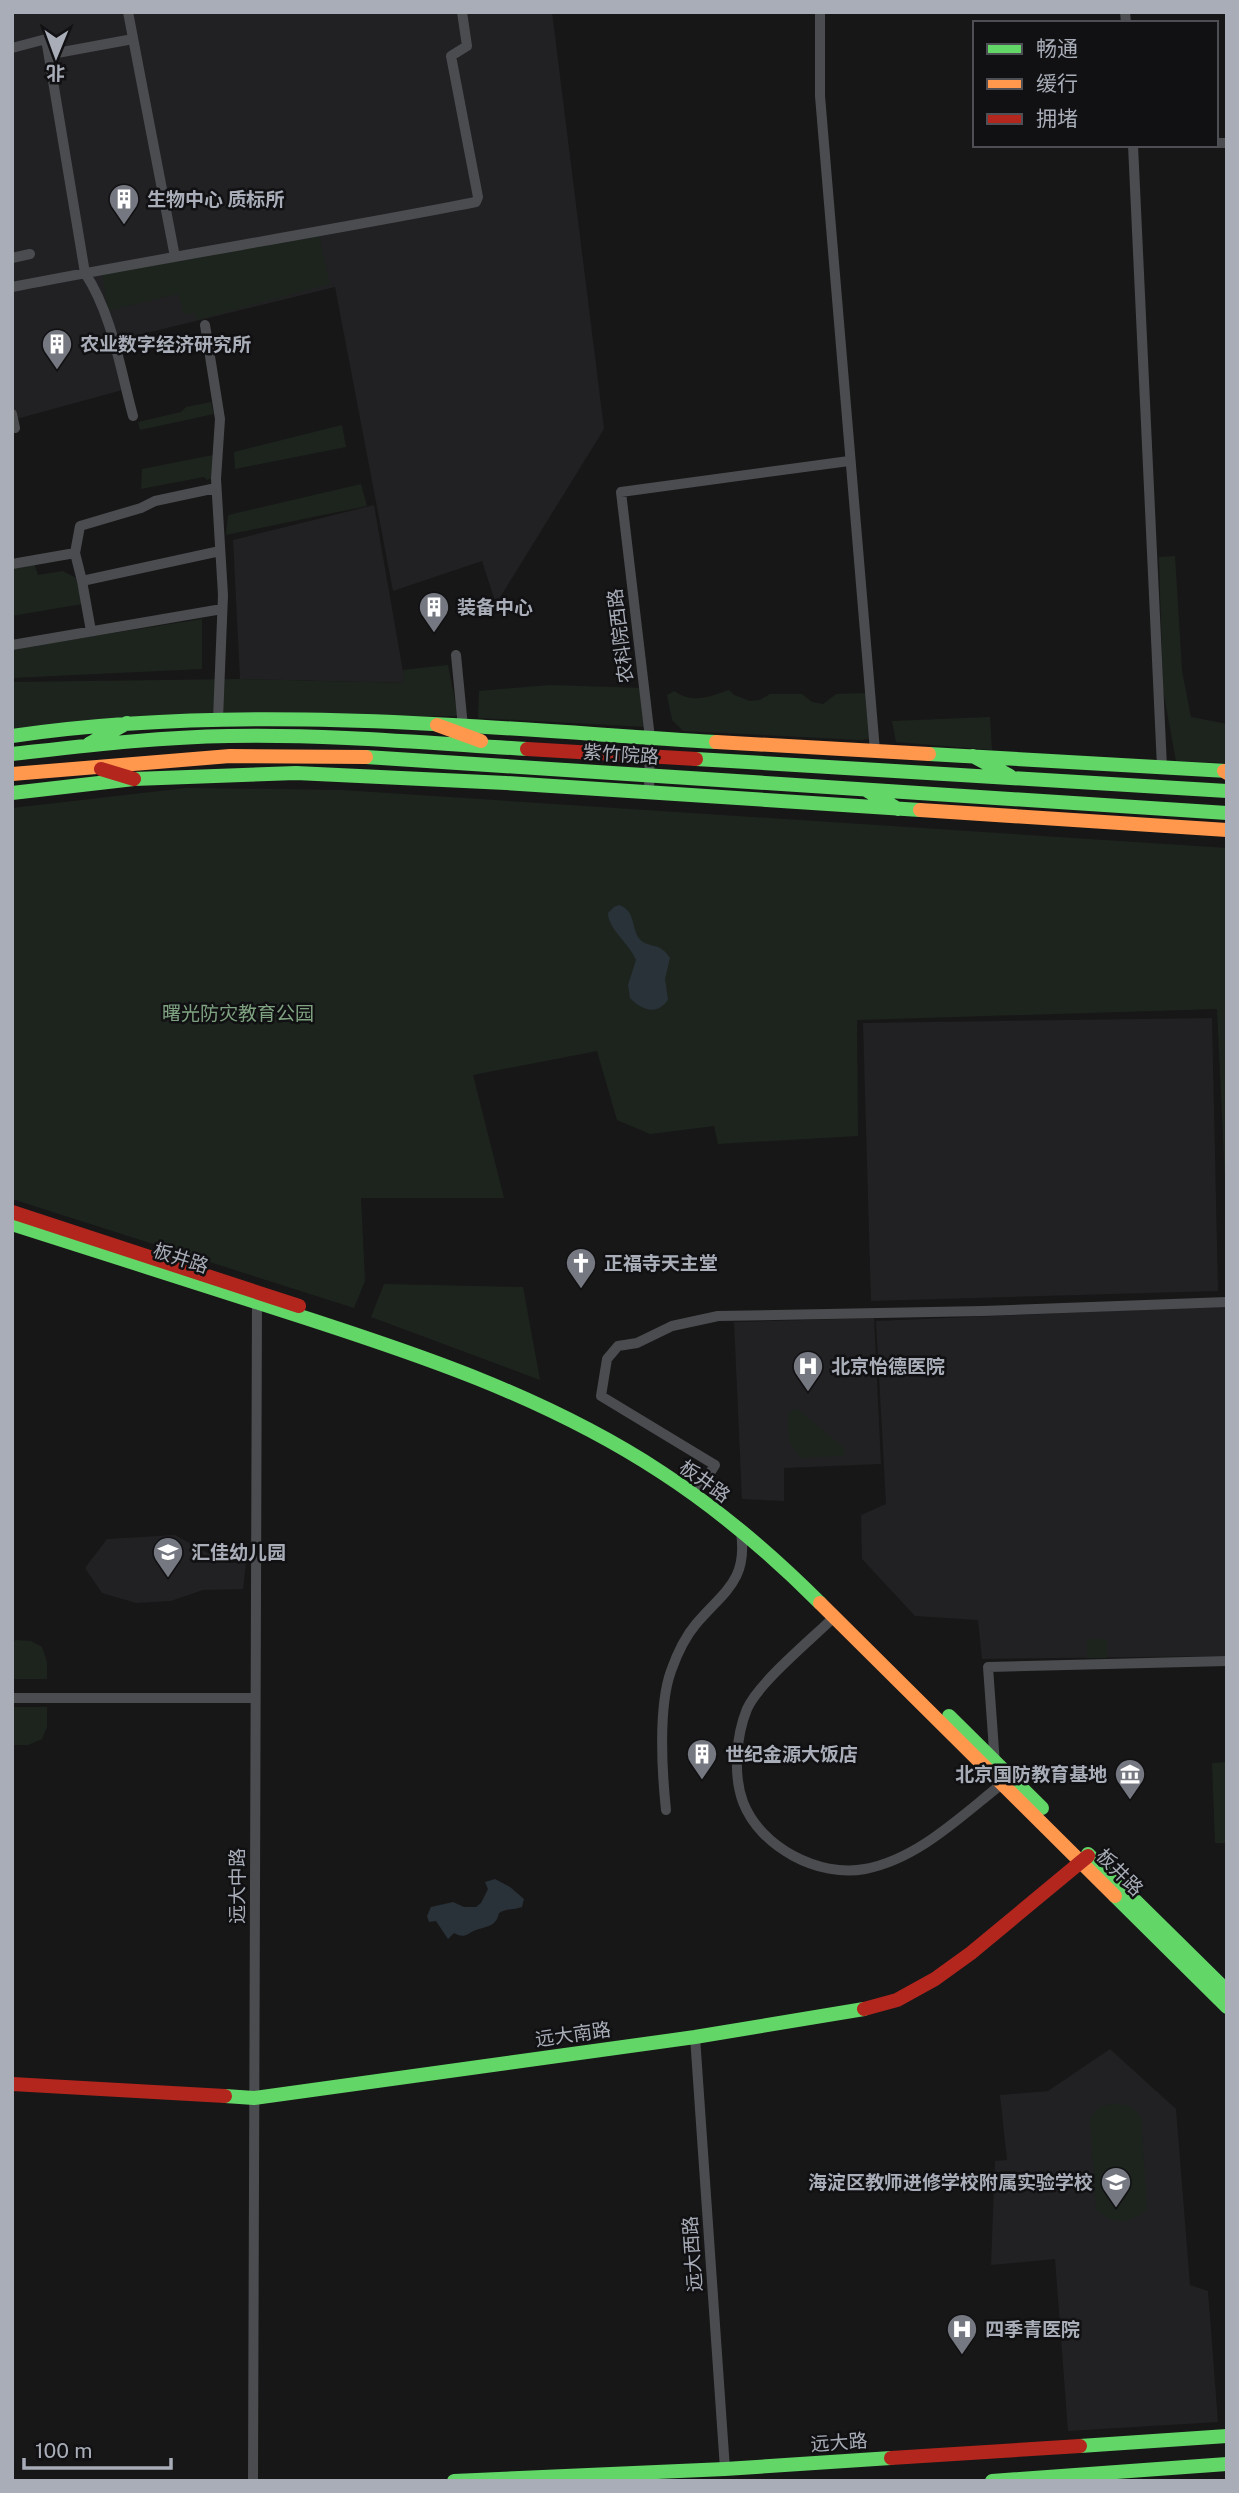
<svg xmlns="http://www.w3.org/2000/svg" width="1239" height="2493" viewBox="0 0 1239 2493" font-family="'Public Sans','Noto Sans SC',sans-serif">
<rect width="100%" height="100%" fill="#171717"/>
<path fill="#212123" d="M12,12H552L604,429L496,604L482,561L393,591L335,287L114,341L126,389L13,420Z
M374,505L405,683L240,679L233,540Z
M1212,1018L1218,1291L871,1301L863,1023Z
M1227,1306V1656L982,1659L978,1620L915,1616L862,1559L861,1515L886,1504L876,1321Z
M874,1318L881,1464L784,1468V1501L742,1499L734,1322Z
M175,1535L226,1563H246L243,1589L203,1590L171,1601L136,1603L102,1593L85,1568L107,1539Z
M1110,2049L1176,2109L1190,2285L1208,2291L1218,2422L1068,2431L1055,2259L991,2265L995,2161L1007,2160L1000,2095L1048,2091Z"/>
<path fill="#1d241e" d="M319,235L330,284L197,320L194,312L184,315L178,294L108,311L102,272Z
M211,402L214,414L140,430L138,422L181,412L186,407Z
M342,425L346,447L235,469L234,452Z
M213,455L215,477L207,480L204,477L141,489L142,469Z
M361,484L367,506L226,535L228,515Z
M1175,556L1182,671L1191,717L1227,724V763L1176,761L1163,690L1159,557Z
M34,563L38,575L63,571L76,578L82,604L12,616V568Z
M202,619V669L12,678V649Z
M448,665L458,716L218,719L12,732V682L240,679L404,683L403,670Z
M549,685L642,688L647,727L478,718L479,691Z
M729,690L734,695L750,701L760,700L770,694H802L812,702L823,704L836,694L867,693L872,739L860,740L683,731L672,720L667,695L674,691C694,704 708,697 729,690Z
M990,717L992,750L896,742L892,721Z
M186,788L342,790L1227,848V1223L1217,1009L857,1020L858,1136L718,1144L714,1126L650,1134L617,1120L597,1051L473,1075L504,1198H361L365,1281L354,1308L12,1199V808Z
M384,1284L523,1287L540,1380L371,1317Z
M798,1409L845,1449V1454L842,1456L800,1458L789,1441L788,1414L792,1410Z
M1087,1639H1107V1658H1087Z
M16,1640L31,1641L42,1647L47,1662V1679H12V1642Z
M12,1707H47V1727L42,1739L28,1745H12Z
M1227,1762V1843H1215L1212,1763Z
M1114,2103L1129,2106L1141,2116L1147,2209C1130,2225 1114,2225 1096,2210L1090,2118L1099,2107Z"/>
<path fill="#2a3239" d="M619,905C635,911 631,924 638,937C647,950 659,940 670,958L665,979L668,1000C656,1016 642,1010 630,998L628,985L636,960C629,943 608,929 608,913L614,907Z
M495,1879L510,1887L524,1899L522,1907C514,1910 507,1908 499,1913C496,1927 487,1926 476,1930C466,1934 465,1939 454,1933L448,1939L436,1921L429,1922L427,1916L431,1907L453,1902L464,1907H476L481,1903L488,1889L485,1882Z"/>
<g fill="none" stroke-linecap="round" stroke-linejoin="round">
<path stroke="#4b4c50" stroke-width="10" d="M128,12L175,257
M820,12V96L875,751
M1125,12L1126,23
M133,39L57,53L46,39L85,273C112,314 120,368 133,416
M12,48L46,39
M1216,143H1227
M1133,145L1162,767
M12,258L30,254
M12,287C167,257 322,232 476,202L478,197L451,56L467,46L462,12
M205,325L220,419L216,479L223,595L218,719
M12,414L15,428
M75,553L80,526L141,508L155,501L216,488
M12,564L75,553L82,581L220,551
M82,581L91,631
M12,645L222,609
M456,655L463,727
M649,793L650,738L621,492L849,461
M699,1490L715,1465L601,1396L607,1359L618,1346L637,1343L672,1326L718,1316L983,1311L1227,1302
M834,1617C812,1639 759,1682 747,1709C736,1736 733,1775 743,1802C760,1847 819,1878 865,1869C918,1859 961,1816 1003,1783
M12,1698H255
M995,1764L988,1667L1227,1661
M666,1810C662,1772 658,1707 671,1671C677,1654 685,1637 696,1624C724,1591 748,1581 741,1532
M695,2037L725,2469
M253,2481L257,1297"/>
<path stroke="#63d668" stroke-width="14" d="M12,736C245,702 482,728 716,742
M89,744L127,723
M12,754C84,746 157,737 229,736C328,734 428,743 527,749
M929,754L1227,771
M973,756L1010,776
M366,757L1227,813
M696,759L1227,791
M866,790L898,809
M12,793L134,779L296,773L506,783L920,810
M12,1224C103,1253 193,1282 284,1311C415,1353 545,1396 661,1472C718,1509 772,1555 820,1603
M949,1716L1042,1808
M1088,1854L1227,1991
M1115,1896L1227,2007
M225,2096L254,2098L695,2037L864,2009
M1080,2446L1227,2436
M454,2481L725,2469L891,2458
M992,2481L1227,2464"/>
<path stroke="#ff974d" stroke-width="14" d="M437,725L481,741
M716,742L929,754
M1224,771L1227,773
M12,774L230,756L366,757
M920,810L1227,830
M820,1603L1115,1896"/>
<path stroke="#b3261e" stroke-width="14" d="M527,749L696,759
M101,769L134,779
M12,1212L299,1306
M864,2009L897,2000L935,1979L971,1953L1088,1856
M12,2084L225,2096
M891,2458L1080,2446"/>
</g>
<defs>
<g id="building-pin" transform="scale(1.575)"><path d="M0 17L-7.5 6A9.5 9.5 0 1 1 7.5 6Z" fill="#757880" stroke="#111113"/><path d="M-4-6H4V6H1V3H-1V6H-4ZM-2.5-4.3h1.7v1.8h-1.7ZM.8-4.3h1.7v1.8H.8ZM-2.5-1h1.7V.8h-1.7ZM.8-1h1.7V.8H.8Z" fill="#fff"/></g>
<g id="church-pin" transform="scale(1.575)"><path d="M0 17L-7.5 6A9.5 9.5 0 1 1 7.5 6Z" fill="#757880" stroke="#111113"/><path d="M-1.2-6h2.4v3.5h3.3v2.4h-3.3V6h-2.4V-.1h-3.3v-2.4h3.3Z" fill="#fff"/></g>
<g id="hospital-pin" transform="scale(1.575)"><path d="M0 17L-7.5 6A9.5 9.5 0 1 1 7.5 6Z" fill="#757880" stroke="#111113"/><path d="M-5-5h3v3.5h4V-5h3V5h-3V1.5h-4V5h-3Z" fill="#fff"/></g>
<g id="school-pin" transform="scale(1.575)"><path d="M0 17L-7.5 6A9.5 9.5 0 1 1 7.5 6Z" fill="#757880" stroke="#111113"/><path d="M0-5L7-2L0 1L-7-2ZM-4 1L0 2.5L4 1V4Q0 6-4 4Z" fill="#fff"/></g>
<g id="museum-pin" transform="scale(1.575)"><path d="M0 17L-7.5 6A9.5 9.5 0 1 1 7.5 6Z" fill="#757880" stroke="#111113"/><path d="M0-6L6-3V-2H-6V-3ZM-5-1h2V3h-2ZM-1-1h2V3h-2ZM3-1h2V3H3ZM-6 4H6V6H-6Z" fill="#fff"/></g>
</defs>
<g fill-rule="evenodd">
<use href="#building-pin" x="124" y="199"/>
<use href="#building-pin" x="57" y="344"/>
<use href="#building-pin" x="434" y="607"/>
<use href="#church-pin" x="581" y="1263"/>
<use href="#hospital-pin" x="808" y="1366"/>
<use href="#school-pin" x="168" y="1552"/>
<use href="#building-pin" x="702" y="1754"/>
<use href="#museum-pin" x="1130" y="1774"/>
<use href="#school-pin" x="1116" y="2182"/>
<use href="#hospital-pin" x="962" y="2329"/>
</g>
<g text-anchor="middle" stroke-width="5" stroke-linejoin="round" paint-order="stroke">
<g font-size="19" font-weight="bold" fill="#a8adb8" stroke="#111113" text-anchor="start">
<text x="147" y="206">生物中心 质标所</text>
<text x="80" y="351">农业数字经济研究所</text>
<text x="457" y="614">装备中心</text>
<text x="604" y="1270">正福寺天主堂</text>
<text x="831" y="1373">北京怡德医院</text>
<text x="191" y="1559">汇佳幼儿园</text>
<text x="725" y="1761">世纪金源大饭店</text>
<text x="1107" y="1781" text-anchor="end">北京国防教育基地</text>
<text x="1093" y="2189" text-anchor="end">海淀区教师进修学校附属实验学校</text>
<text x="985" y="2336">四季青医院</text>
</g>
<g font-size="19" fill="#a8adb8" stroke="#111113">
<text transform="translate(620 636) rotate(-97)" y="7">农科院西路</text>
<text transform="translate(621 754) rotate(4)" y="7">紫竹院路</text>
<text transform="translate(181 1258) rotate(18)" y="7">板井路</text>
<text transform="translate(705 1481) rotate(36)" y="7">板井路</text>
<text transform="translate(1120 1872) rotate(45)" y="7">板井路</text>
<text transform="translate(237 1886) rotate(-90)" y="7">远大中路</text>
<text transform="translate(573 2034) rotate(-8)" y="7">远大南路</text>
<text transform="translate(692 2254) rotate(-94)" y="7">远大西路</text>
<text transform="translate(839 2442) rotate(-4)" y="7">远大路</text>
</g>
<g font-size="19" fill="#7fa381" stroke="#111113">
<text x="238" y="1020">曙光防灾教育公园</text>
</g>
</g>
<rect width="1239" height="2493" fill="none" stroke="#a8adb8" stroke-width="28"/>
<rect x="973" y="21" width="245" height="126" fill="#111113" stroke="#4d4f55" stroke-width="2"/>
<rect x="987" y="44" width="35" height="10" fill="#63d668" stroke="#4d4f55" stroke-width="2"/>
<text x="1036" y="56" font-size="21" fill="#a8adb8">畅通</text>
<rect x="987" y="79" width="35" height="10" fill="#ff974d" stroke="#4d4f55" stroke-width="2"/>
<text x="1036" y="91" font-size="21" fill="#a8adb8">缓行</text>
<rect x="987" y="114" width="35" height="10" fill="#b3261e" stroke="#4d4f55" stroke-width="2"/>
<text x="1036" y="126" font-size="21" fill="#a8adb8">拥堵</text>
<g transform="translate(56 56) rotate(181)" stroke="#111113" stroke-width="5" paint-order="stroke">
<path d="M0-5L12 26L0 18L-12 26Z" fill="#a8adb8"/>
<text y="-10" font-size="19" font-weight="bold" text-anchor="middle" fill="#a8adb8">北</text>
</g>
<path d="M24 2458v10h147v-10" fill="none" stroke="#a8adb8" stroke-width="3.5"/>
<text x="35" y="2458" font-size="21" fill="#a8adb8" stroke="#111113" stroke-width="5" paint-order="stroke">100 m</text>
</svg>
